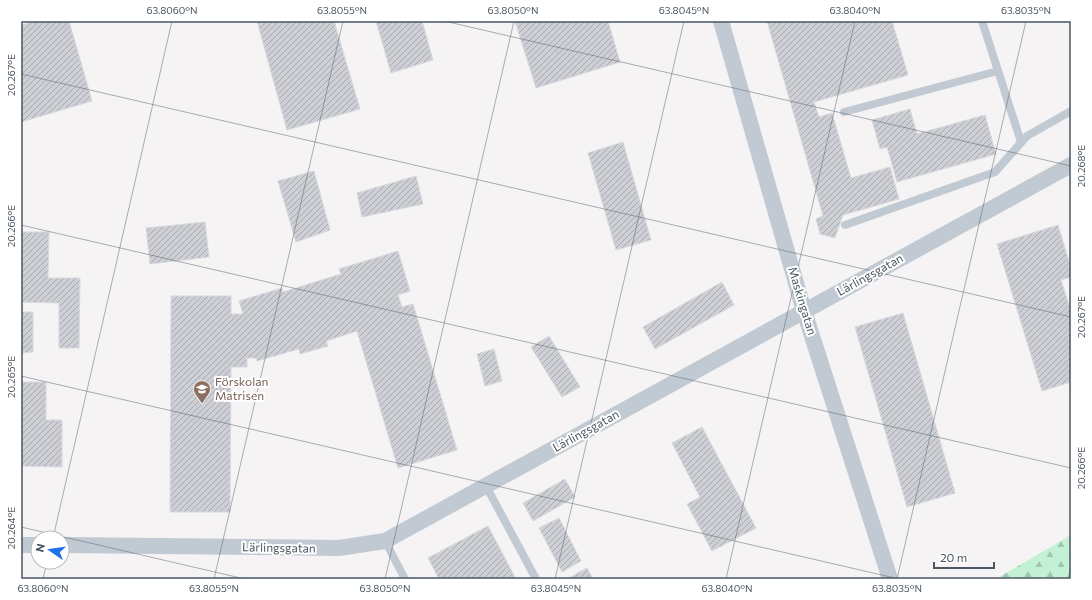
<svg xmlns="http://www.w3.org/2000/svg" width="1092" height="600" viewBox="0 0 1092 600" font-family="Commissioner,sans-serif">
<defs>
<pattern id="forest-firs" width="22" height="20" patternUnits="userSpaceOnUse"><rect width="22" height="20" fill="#c3f1d5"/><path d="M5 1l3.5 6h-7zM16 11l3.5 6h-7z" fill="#a0c6b0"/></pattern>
<pattern id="building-hatch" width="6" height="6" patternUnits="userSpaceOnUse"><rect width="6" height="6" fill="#cdcfd5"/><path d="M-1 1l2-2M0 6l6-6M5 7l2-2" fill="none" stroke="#a8abb0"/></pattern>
</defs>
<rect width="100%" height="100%" fill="#f5f3f3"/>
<path fill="url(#forest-firs)" d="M1071,535V579H996Z"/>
<path fill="url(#building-hatch)" stroke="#d7d9de" d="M21,21L22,25L37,21H69L92,101L21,122Z
M257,21H334L360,109L287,130Z
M376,21H422L433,60L391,73Z
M515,21H608L620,62L536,88Z
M767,21H892L908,75L814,102L819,117L832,113L851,178L890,167L899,199L843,215L835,238L820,234L816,219L823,216Z
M910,109L917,134L985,115L996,154L897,182L887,147L880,149L872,120Z
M623,142L651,240L616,250L588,153Z
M314,171L330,230L296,242L278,181Z
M416,176L423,204L362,217L357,193Z
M205,222L209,257L150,264L146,228Z
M1058,225L1071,268V277L1061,280L1071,311V382L1042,391L997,244Z
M21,232H49L48,278H80L79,348H59V303L21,302Z
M398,251L410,291L398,295L402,307L413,304L457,450L398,468L357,331L326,341L328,346L300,354L299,349L257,361L256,358H247V367H231L230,512H170L171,296H231V314H243L239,301L282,288L283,292L341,274L339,269Z
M722,282L734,305L655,349L643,327Z
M21,312H33V352L21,353Z
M903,313L955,493L907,507L855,327Z
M549,336L580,387L562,397L531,347Z
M494,349L502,381L485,386L477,354Z
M21,382H46V420H62V467L21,466Z
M702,427L756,528L712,551L687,504L700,497L672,443Z
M565,479L575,497L533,521L523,503Z
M559,518L581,561L562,572L539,528Z
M488,526L516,579H439L428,558Z
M587,568L593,579H567Z"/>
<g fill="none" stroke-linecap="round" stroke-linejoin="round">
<path stroke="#c1cad2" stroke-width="8" d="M982,21L1021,142
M844,112L998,71
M845,225L995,172L1027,136L1071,111
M486,486L536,579
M385,541L405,579"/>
<path stroke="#c1cad2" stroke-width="16" d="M721,21L804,311L890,579
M21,545H38
M62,545L339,548L385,541L1071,165"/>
</g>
<path fill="none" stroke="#4a5661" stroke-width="1" stroke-opacity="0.45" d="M444,21L1071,166M21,74L1071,317M21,225L1071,468M21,376L899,579M21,527L245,579M53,538L172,21M43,579L47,562M214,579L343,21M385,579L514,21M555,579L684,21M726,579L855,21M897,579L1026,21M1068,579L1071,565"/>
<defs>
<g id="school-pin" transform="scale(0.9)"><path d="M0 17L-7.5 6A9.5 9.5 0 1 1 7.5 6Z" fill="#8d6e63" stroke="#fff"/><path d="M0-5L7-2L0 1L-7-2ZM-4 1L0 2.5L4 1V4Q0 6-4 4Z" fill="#fff"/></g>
</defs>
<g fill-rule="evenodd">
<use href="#school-pin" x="202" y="389"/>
</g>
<g text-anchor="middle" stroke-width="4" stroke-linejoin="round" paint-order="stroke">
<g font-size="12" fill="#4a5661" stroke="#fff">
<text transform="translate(870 275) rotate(-29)" y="4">Lärlingsgatan</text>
<text transform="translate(802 301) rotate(73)" y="4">Maskingatan</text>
<text transform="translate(586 431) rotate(-29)" y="4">Lärlingsgatan</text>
<text transform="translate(279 548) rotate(1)" y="4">Lärlingsgatan</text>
</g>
<g font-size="12" fill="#785e54" stroke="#fff" text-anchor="start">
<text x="215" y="386">Förskolan<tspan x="215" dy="14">Matrisen</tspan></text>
</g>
</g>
<rect width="1092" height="600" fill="none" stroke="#ffffff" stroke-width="44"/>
<g transform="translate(50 550) rotate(283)"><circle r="19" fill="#ffffff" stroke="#b7bbc0"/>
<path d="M0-3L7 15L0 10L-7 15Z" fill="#1a73e8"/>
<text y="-6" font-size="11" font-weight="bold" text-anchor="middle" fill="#4a5661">N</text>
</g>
<path d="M934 562v6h60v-6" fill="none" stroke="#4a5661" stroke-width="2"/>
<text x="940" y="562" font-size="12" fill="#4a5661" stroke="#ffffff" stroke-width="3" paint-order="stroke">20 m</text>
<rect x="22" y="22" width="1048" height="556" fill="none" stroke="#4a5661" stroke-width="1.5"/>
<g font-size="10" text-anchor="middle" fill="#4a5661">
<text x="172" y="14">63.8060°N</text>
<text x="342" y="14">63.8055°N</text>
<text x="513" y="14">63.8050°N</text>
<text x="684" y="14">63.8045°N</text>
<text x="855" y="14">63.8040°N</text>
<text x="1026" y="14">63.8035°N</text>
<text transform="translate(11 75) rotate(-90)" y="4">20.267°E</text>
<text transform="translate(1081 166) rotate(-90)" y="4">20.268°E</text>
<text transform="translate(11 226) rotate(-90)" y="4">20.266°E</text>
<text transform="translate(1081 317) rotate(-90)" y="4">20.267°E</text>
<text transform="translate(11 377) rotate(-90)" y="4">20.265°E</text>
<text transform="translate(1081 468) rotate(-90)" y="4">20.266°E</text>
<text transform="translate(11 528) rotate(-90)" y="4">20.264°E</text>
<text x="43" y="592">63.8060°N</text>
<text x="214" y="592">63.8055°N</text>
<text x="385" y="592">63.8050°N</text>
<text x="556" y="592">63.8045°N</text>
<text x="727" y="592">63.8040°N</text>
<text x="897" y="592">63.8035°N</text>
</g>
</svg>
